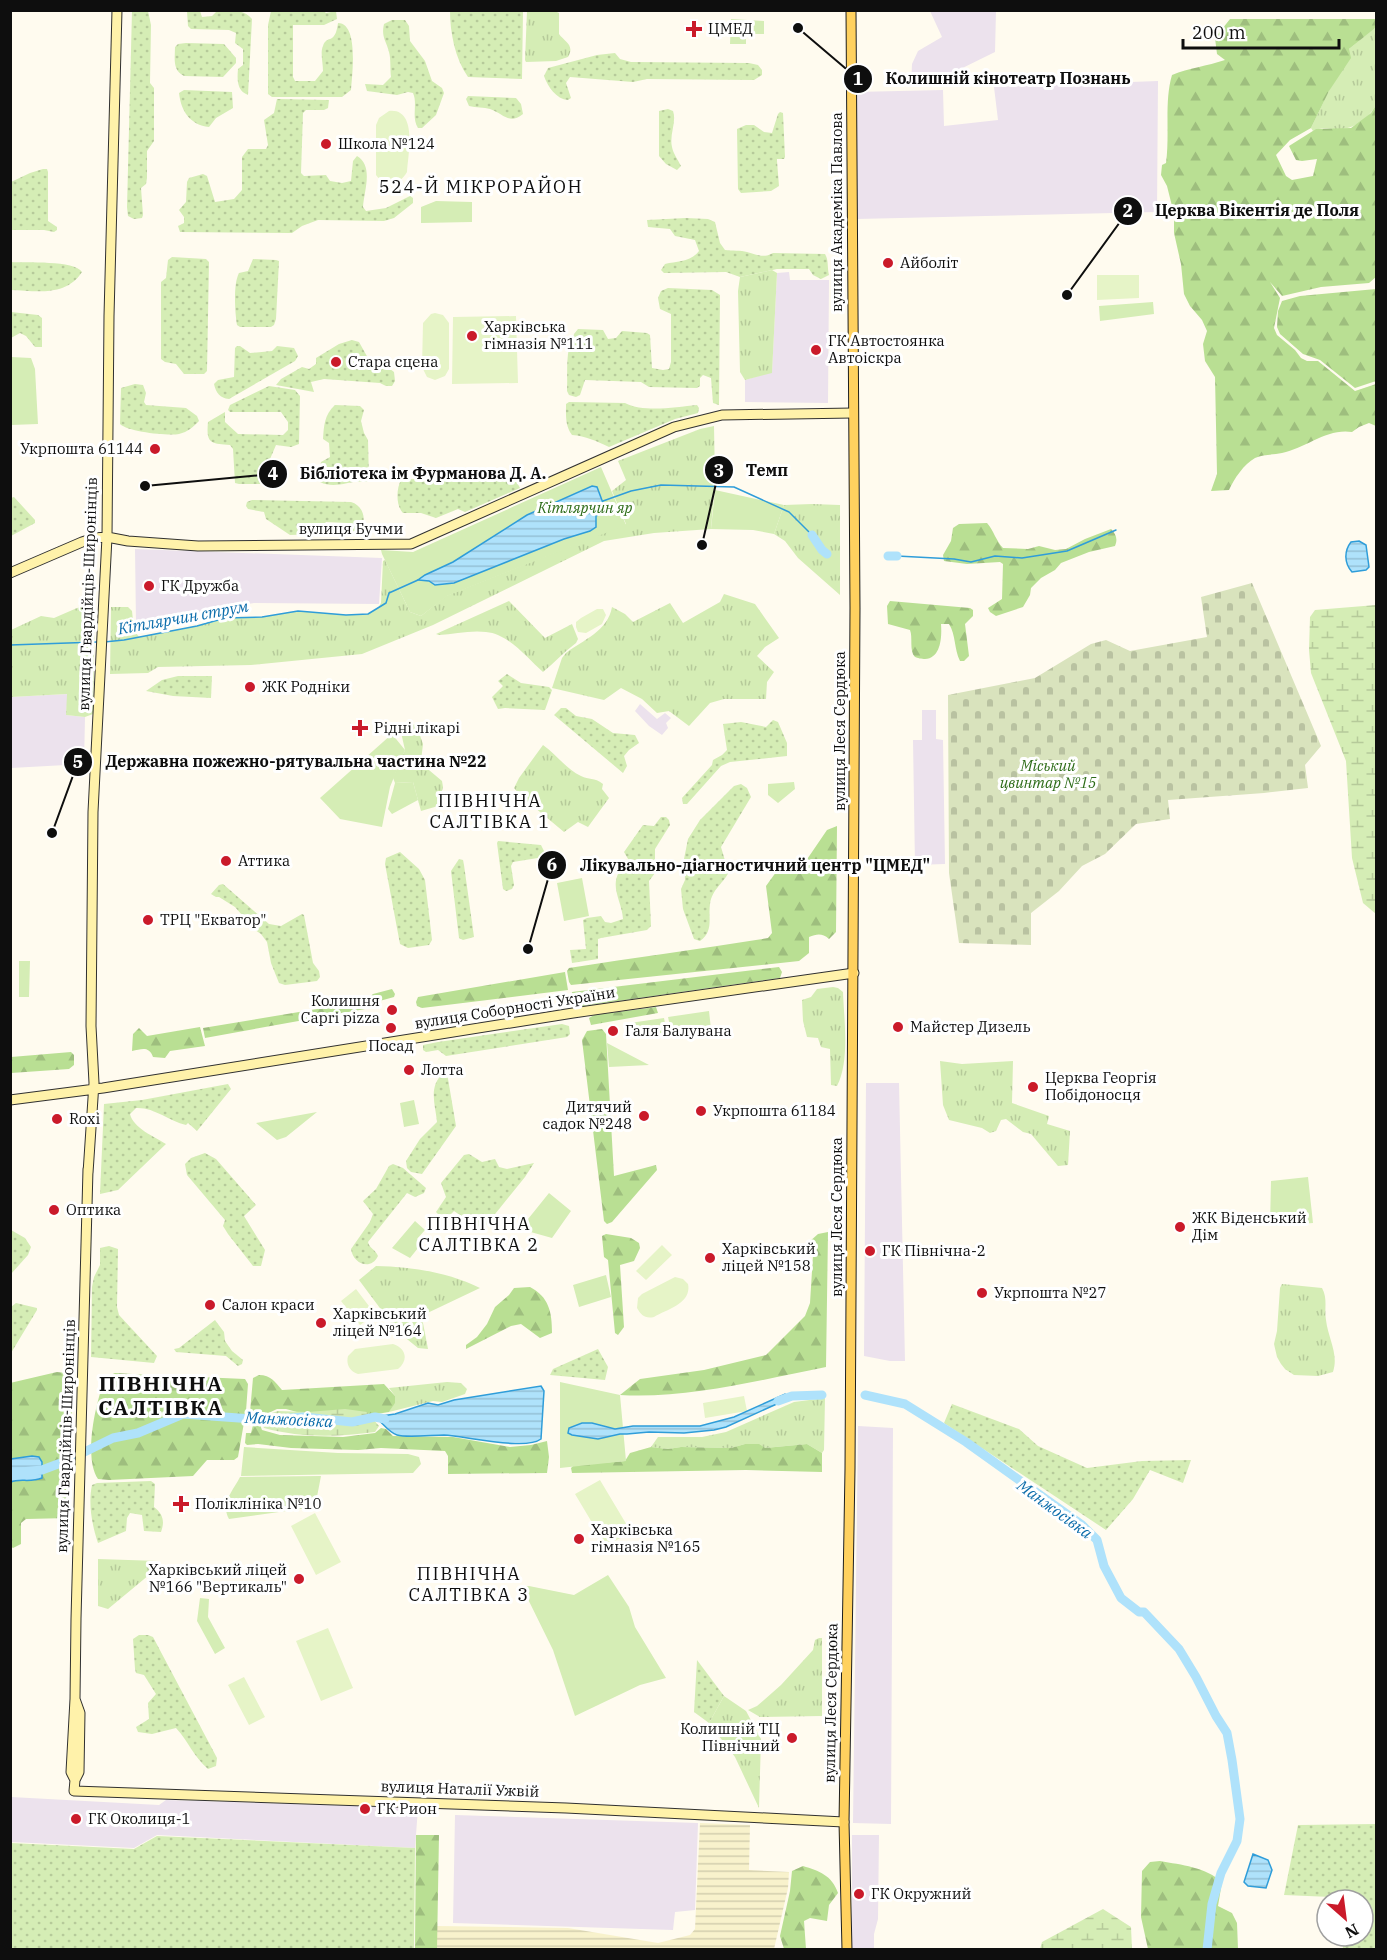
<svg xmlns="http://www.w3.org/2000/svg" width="1387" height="1960" viewBox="0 0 1387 1960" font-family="'IBM Plex Serif',serif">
<defs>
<pattern id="farmland-rules" width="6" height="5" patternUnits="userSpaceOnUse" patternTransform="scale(1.5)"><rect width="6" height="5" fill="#f8f2cc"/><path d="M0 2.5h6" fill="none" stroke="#d3ceae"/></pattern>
<pattern id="grass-tufts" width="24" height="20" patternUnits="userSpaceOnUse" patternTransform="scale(1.5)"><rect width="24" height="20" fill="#d5edb5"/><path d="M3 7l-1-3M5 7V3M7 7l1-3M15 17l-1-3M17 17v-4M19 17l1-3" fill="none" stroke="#b6ca9a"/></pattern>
<pattern id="forest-firs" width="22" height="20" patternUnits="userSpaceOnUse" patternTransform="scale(1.5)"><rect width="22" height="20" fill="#b9df93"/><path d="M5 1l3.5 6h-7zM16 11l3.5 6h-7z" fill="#9ebe7e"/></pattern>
<pattern id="wetland-marsh" width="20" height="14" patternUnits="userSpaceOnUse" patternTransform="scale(1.5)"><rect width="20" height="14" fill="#d5edb5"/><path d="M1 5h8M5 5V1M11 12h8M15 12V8" fill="none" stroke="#b6ca9a"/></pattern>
<pattern id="cemetery-stones" width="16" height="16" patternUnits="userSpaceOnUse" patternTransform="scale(1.5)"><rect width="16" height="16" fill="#d9e3bd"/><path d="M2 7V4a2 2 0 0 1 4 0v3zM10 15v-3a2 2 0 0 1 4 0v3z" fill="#b9c2a1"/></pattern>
<pattern id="garden-dots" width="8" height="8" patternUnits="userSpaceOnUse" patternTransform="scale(1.5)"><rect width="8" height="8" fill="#d5edb5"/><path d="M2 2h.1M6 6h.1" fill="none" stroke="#b6ca9a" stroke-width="1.8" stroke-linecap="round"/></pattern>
<pattern id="water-rules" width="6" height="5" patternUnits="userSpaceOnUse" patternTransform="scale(1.5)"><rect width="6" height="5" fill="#afe2fb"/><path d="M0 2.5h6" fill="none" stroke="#95c1d6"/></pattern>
</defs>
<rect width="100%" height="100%" fill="#fffbef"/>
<path fill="#ece2ed" d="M930,11H996L995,52L932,83L911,86L912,64L918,51L942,37Z
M1158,81L1157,212L857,219L855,92L943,90L944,126L998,120L994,87Z
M789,272L790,280H829L828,403L745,402V380L772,372L777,273Z
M135,549L382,558L379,604L254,603L136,624Z
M68,694L66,715L85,717L84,764L11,768V697Z
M640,704L657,719L665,713L671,718L666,723L668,728L662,735L649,726L635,711Z
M922,710H936V739L943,740L945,864L915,865L913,740H922Z
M866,1083H899L905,1361H890L864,1356Z
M858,1426L893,1428L891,1824L853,1823Z
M11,1797L159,1805L166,1800L418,1808L415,1848L157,1835L134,1848L11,1842Z
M455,1815L698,1823L695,1910L675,1912L673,1930L453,1923Z
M852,1835H879L878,1919L874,1934V1949H852Z"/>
<path fill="url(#farmland-rules)" d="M700,1823L750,1825L749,1870L789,1872L788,1888L774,1949H437V1926L568,1928L658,1943L690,1935L695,1929Z"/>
<path fill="url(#grass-tufts)" d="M527,11H555L559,13V34C565,42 575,45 568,57L556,61L526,62L525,60Z
M1376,27V105C1368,119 1353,130 1337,129C1328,129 1321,127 1313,131L1311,128L1349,49Z
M772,270L777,273L772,373L745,380L740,372L738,291L740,277Z
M714,426L715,480L711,529L654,533L604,541L433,625L362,654L251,665L158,667L148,673L110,674L111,607H128L132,611L134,630L139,637L197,626L225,618L262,617L298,611L346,615L368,614L378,608L381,603L383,561L385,560L410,612L421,616L446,596L626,524L612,491L626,480L618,461L700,429Z
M812,504L840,505V595L798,558L785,541L774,534L784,505Z
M724,594L755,604L779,638L765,647L757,656L774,672L767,682L766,699H724L710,703L689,726L669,711L657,713L642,699L621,688L604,700L552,688L562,658L566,653C583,640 608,631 612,607L625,614L633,622L670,603L683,623L720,602Z
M95,601L93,714L85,717L66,715L67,694L11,697V630L41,616L54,618L77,608L86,606L95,610Z
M509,601L545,638L572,624L578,639L576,643C564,652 554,663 543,672C527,658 509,634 486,632C471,630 454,634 439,635L436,634Z
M416,724L423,744L421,761L423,765L442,781L443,787L438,806L421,811L413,782L395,783L393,778L405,750L400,728Z
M543,745C556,754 566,769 581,776C589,780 594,777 603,784L602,789L609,798L588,827L578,822L564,832L522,797L514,788L519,778Z
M833,987L838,988L843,992C844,1020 850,1061 837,1086L831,1085L830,1049L821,1047L818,1038L807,1037L803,1021L802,1000L811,997L817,989Z
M940,1061L962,1064L1013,1061L1012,1103L1049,1116L1047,1124L1070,1131L1068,1165L1058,1166L1031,1134L1023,1132L1006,1119L1001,1120L996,1131L990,1133L982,1128L949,1120L943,1105Z
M376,1266C412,1267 448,1272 480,1288L419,1317L423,1323L428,1349L418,1348L397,1331L359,1280Z
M1282,1284L1322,1288C1328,1299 1324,1309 1326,1320C1328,1338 1339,1354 1333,1372L1318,1376L1294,1375L1285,1369L1281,1364L1277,1357L1274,1344L1277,1331L1280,1288Z
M447,1382L461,1383L467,1389L465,1394L442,1402L433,1401L389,1412L395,1402V1396L389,1388Z
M825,1398L824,1450L822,1453L807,1444L765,1448L745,1444L731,1448L681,1447L668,1449L651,1447L658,1437H702L726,1432L794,1402Z
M98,1559L159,1561L160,1568L155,1570L108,1609L98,1606Z
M819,1638H822V1716L760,1717L748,1710L757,1706L781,1685L813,1650L815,1640Z
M724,1696L746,1711L761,1739L759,1808L735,1757L709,1723Z"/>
<path fill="url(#forest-firs)" d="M1230,19H1376V26L1374,29L1349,49L1351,58L1329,91L1311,128L1290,140L1276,155L1286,176L1292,180L1313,176L1317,159L1302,161L1296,160L1289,146L1316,129L1351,128L1371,113L1376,105V277L1369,283L1321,287L1282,296L1270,282L1280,298L1274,328L1277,335L1295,350L1301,358L1307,361H1318L1355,391L1376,384V426L1369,423L1359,427L1352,432C1327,428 1306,448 1282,453C1273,455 1264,454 1255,458C1244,464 1234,479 1229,490L1211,491L1217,474L1215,377L1205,361L1203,344L1207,331L1202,320L1190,306L1184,294L1181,264L1174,233V214L1167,186L1161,175L1162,165L1166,163C1170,134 1164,102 1172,75C1189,68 1207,66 1225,60L1217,54L1215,38Z
M1376,289V381L1355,388L1320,360L1303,354L1280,334L1277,327L1278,311L1282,301L1300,296Z
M987,523C994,531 996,541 1003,548L1028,549L1039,546L1055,550L1066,549L1085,539L1111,529C1116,534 1118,539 1115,546L1089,552L1061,563L1055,570L1041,578L1031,588L1030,595L1023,607L996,616L990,612L988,608L1002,599L1003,564L1000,562L967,564L944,561L943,555L951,541L953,528L959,524Z
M890,601L970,608L973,610V616L965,624L969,656L964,661H960C954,649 956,635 949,624H941C942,637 941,658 925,659C922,659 917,658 915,657C909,651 913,637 910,630L888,624L887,606Z
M837,826L836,932L829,939C822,933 817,934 809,937V953L799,961L571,985L569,982L567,971L569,968C635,957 702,949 768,938L772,933L766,886L779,868L797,874L827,830Z
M779,967L782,972L780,978L576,1007C571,1003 571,998 572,992Z
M565,972L568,990L422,1008L417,1006L416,1002L418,997Z
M392,989L395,994L394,997L376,1002V1007L205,1038L203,1028L365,1001L373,994Z
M656,1007L658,1013L591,1025L589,1018L594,1015Z
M200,1027L205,1046L170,1051L165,1058L153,1057C149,1046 142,1049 132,1051L133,1034L139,1028L147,1036Z
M602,1029L606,1034L614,1176L656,1165L657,1170L612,1222L607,1224L604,1221L582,1040L587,1031Z
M71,1052L74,1055V1065L69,1069L11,1073V1057Z
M828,1232L826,1367C760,1380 687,1399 620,1395L640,1379L704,1370L766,1355L805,1316L810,1303L813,1255L809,1242L818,1234Z
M606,1234L631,1238L639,1243L640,1248L634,1261L620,1265L624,1327L618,1335L615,1333L608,1260L604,1257L602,1236Z
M530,1287C549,1297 552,1312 552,1333L540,1338L521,1324L511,1326L466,1349V1345L477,1337L487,1324L495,1307L509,1295L514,1288Z
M57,1372L66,1373C76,1390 71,1409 71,1428C71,1458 73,1488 69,1518L26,1519L21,1523V1544L13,1548L10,1546V1383Z
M115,1373L168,1376L178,1384L190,1383L200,1377L245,1379L248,1384L246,1411L238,1457L234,1460H207L193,1476L109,1480L98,1479C83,1458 96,1399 106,1377Z
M259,1375C271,1375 275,1382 282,1390L384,1384L395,1396V1403L389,1412L352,1418L304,1414L286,1409H277L260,1417H255L250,1412L253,1378Z
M254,1421L259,1422L262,1430L280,1435L343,1437L375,1433L381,1428L386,1429L393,1436L453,1437L510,1447L531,1445L547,1441L549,1457L547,1473L448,1474V1456L445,1451L381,1448L358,1450L291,1448L258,1444L247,1445L245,1443L246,1433H251Z
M745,1444H759L765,1448L807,1444L822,1453V1472L746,1470L572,1473L571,1468L574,1465L625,1461L630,1453L651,1447L668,1449L681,1447L731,1448Z
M416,1835H439L437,1949H415Z
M1160,1861C1182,1865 1205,1867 1222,1882L1218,1906L1232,1913L1237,1923L1238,1949H1148L1141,1917L1142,1871L1150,1862Z
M803,1866C819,1871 832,1875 838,1893L829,1905L827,1921L810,1918L804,1921L806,1949H784L780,1936L790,1891L792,1871Z"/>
<path fill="url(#wetland-marsh)" d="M1376,605V914L1363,903L1352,858L1346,761L1311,673L1309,650L1310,617L1315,610Z
M345,1409L367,1412L379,1426L375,1432C337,1437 301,1438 264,1428L261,1422L266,1415L278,1411L308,1412Z
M1103,1909L1131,1927L1132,1949H1040L1042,1942Z"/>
<path fill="url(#cemetery-stones)" d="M1252,583L1321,746L1305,765L1308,788L1264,793L1168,800L1170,819L1136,824L1105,854L1082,866L1059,891L1031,913V945L959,943L949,873L948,695L1035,678L1091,644L1106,640L1130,651L1207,637L1201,597Z"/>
<path fill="#d5edb5" d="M731,19L764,21V34H746V44H730Z
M436,201L472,202V222L421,223V207Z
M1153,302L1154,314L1100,321L1099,306Z
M11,357L31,358L35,369L38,424L11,425Z
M601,467L626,525L447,596L421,616L410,612L382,554L381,550L413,552Z
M715,490L784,505L774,534L753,530L711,529Z
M392,734L405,750L390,787L382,827L340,819L320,798Z
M413,782L418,800L392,814L388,809L395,783Z
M794,782L795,789L778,803L768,795V784Z
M582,878L589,916L564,921L557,883Z
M19,961H30L29,997H19Z
M709,1011L711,1029L672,1035L668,1017Z
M664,1018L667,1034L642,1032L630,1023Z
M607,1043L649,1065L609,1067Z
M414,1100L419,1124L404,1127L400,1103Z
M317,1112L286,1137L277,1140L256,1123Z
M1308,1177L1313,1223L1270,1226L1271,1181Z
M549,1193L571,1211L552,1238L520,1229Z
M415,1221L425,1230L417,1239L422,1243L410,1258L392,1248Z
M606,1275L611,1297L579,1307L573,1285Z
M560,1382L620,1395L626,1461L560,1468Z
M244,1447L338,1453L408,1454L419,1457L421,1464L413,1473L241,1476Z
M321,1476L315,1507L229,1519C220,1503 233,1491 240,1477Z
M608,1575L629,1607L635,1627L666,1678L640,1685L575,1716L553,1650L522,1587L529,1586L574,1595Z
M200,1598L209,1599L208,1617L225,1648L215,1654L197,1621Z"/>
<path fill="url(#garden-dots)" d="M218,10C230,10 244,9 252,19L248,95C237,91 237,80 238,69L243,65V49L235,43L236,33L229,30L191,29L188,26L187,11H200L202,17L212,16Z
M323,10L326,13L336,11L337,19L324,25H293V77L295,81H315L323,71C323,63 320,52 323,46C327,34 335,46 338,23C359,23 352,76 351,90L342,97H272L268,94V25L271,11Z
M132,11H148L151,25L150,83L154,88V141L147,151V178L146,184L141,188L143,215L142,218L134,219L128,216L127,207Z
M450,11H523L522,79L468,77C455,59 450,32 450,11Z
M392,20H405L409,26L410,41L425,61L432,81L442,88L444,93L436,115L422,128H418C411,117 418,104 413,93L408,92L397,95L367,91L365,84L383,85L391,77C390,69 391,59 389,52C386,40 381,37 384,24Z
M186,43L224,44L236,58V63L223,77L184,76C172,70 175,58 175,47L178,44Z
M615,53L620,59L631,62L749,63L758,65L762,70V75L754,80L647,79L633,82L570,77L566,83L571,98L568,100C556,99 548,87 544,76L548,68L597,55Z
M184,90L232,92L233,108L216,118L209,127C190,125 181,111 179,93Z
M468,96L516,98L521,104L523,114C509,125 504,114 490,109C484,107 476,108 469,106L466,99Z
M277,99L329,100L328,108L324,110H306L303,113L301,173L304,176L326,175L330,181L342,183L351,181L353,161L357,156C374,166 364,191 363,207L366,211L386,208L410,196L413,198V203L394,218L384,221L318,220L302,226L292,233L180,232L178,226L184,223V217L179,210L186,202L187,182L189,178L203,174L207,176L215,202L234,199L242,190V157L248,149H266L268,145L264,120L274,113Z
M668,109L673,111C677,122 669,135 672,147C673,153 678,160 681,166L677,170L666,164L659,156V111Z
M780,112L783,113L785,157L784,159H777V161L779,186L771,191L741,193L738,189L737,129L746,125H754L764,132L772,133L778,114Z
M43,169H47L48,172V221L57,227V230L54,232L44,230H11V182L30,173Z
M686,218L708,219L715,222L720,243L725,250C732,251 741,250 747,252C756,254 763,259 773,253L825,254C829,261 827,267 829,275L821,279L813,275L809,269H777L740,277L726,272L664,273L661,270L665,264C677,261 691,262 699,251L695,240L675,236L670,229L648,227L647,220Z
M172,257L206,259L209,262L207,371L204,374H184L176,364L165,362L161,359V282L166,278L168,260Z
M253,259L276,260L279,261L276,319L274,325L271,327H240L237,325C235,313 233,284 239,273L248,271Z
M11,262C25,263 75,260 82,272C66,297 36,291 11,290Z
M668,288L712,290L720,295L719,405L713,403L711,378L703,375L700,378V386L697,388L649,387L641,382L585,380L580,395L576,397L569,395L567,391C568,372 564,343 578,329L603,330L608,339L616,338L622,331L647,333L650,335L652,368L663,370L669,369L671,362V314L660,309L658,298L661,291Z
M11,312L38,315L42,318V347H35L26,336L20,333L11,338Z
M352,340L359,342L373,367L390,369L394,372L395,381L392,386H386L380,383L324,379L311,382L314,392L276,385L281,379L302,367L309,369L316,364V358L339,344Z
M237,346H240L250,353L272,351L277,346L294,348L298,356L295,361L229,399C220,398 216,393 214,384L218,380L234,377L235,348Z
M135,384L143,385L146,393L144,402L146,405L186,408L197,416L199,421C193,427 188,432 179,434C168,436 128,432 120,424L121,388Z
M269,386L295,390L300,396L299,444L291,447L276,445L270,459L277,470L278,482L276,484H239L235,483L233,449L230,445C210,444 206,443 208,422L225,412V422L238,434L283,435L288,430V422L281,412H230L228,410L230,405Z
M569,402L625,403C645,413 675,407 697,405L699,408L698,413L675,419L609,447C596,441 586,436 572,435C565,426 566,415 566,404Z
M335,405L360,406L364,410L361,421L364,433L368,440L369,480L366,482C351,479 336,490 320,482L319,474L321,462L330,457L329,443L323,439C324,426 324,415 335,405Z
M407,479L455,480L467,482L515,479L520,488L465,512L458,509L436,518L421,513H403C396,506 396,489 401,480Z
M14,497L35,520V523L11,536V498Z
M252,500L351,502C364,506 367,520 360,532H353L347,523L326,522L321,527L318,534L290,535L266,519L264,512L248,509L246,506L247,502Z
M507,674L521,683L549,687L552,690L545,710L505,708L498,709L492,697L503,686L498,681Z
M178,676H212L211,698L173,696L146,691L162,680Z
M561,708H566L576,716L592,719L613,733L635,735L639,743L629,750L624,756L627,766L623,773L554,715Z
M773,720L778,722L787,743V756L730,762L721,766L687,804H683L682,798L712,765L713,760L722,755L727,750L723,724L741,722L766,727Z
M741,784L747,788L751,797L721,847L726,864L730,870C724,883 712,889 710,904C708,918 714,931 700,941L694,939L683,909L681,889L685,880L684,859L688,839L700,820L734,786Z
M661,817H666L669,820L670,825L655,849V873L649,881L651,926L647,930L601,938L598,939V959L572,963L570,950L586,949L583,920L587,918L601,916L605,922L611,923L623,919C622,902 610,888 619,872L629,869L631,864L624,852L643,825L654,826Z
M498,841L541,845L546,855L544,857L513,862L511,866L514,885L512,889L506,891L503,889L497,843Z
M400,852L419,869L425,880L432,940L429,945L408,948L400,944L385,864L386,858Z
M459,859L463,860L464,865L474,937L463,940L459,938L451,871Z
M223,884L269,924L281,926L302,914L304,915L313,963L319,971L320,977L317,981L285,985L279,983L271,963L267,942L261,934L255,930L235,907L219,897H216L211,894L219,885Z
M562,1024L569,1026L570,1034L567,1037L446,1056L438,1050L426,1052L423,1050V1045L438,1042Z
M444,1072L447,1073L456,1126L422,1174L411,1172L407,1168L406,1161L420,1139L437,1122C435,1102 428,1087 444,1072Z
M228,1084L231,1089L197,1131L188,1123L186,1125C169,1121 154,1107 136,1108L130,1114C133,1128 155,1137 166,1144L118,1190L100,1194L104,1104L142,1100Z
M205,1153L216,1159L256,1205L244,1216L265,1250L261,1266H253L228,1234L223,1226L225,1220L187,1175L185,1164L191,1158Z
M469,1154L482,1162L495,1159L499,1167L507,1169L534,1163L525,1177L487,1224L482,1228L470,1222L454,1211L447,1218L443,1219L436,1212L446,1197L441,1183L464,1155Z
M393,1164L403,1168L426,1188L424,1193L415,1197L407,1193L368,1242C369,1248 376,1250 378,1256C371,1271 353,1264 351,1249L370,1222L373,1214L363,1201L376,1189L389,1166Z
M11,1230L25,1238L31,1247L28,1255L11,1274Z
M109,1246L118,1249L117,1307L119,1315L157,1356L154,1363L91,1357L92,1287L94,1277L100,1265V1248Z
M16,1303L37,1308V1310L11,1353V1307Z
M215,1320L224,1332L225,1341L232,1351L243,1360L242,1364L238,1366L226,1356L176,1352L174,1349L179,1348Z
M598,1349L608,1367L605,1380L550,1375L553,1369Z
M952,1404L1019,1429L1038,1446L1087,1468L1142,1461L1191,1460L1183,1483L1150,1470L1133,1499L1106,1530L944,1423Z
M151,1481L155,1484L154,1507C163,1514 165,1521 161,1532L144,1531L142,1515L130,1513L127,1518L126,1531L98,1543C92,1525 88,1504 92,1485L97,1483Z
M139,1635H148L153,1637L217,1758L216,1766L208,1769C193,1756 189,1742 176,1728L152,1734L138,1732L136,1727L149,1719L148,1703L156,1694L144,1675L136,1673L135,1669L133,1639Z
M697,1660L724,1696L709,1723L694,1712Z
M1376,1824V1949H1343L1342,1937H1323L1327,1919V1936H1363V1900H1331V1897L1284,1895L1298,1825Z
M157,1836L415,1848L414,1949H11V1843L134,1849Z"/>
<path fill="#e6f4c7" d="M389,111C418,108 408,154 407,172C400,185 385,188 376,175V125L379,118Z
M1097,275H1139V298L1097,300Z
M435,313L443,315L449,323V369L445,376L435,380L427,377L422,367L423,323L431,314Z
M516,316L518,383L452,384L453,317Z
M597,609H603L606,615L602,624L586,633L578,632L576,627V622L581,618Z
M662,1245L672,1255L646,1280L636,1271Z
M675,1277L683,1279L688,1284C692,1303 668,1309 654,1317C645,1319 641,1315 637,1308L638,1298L642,1294Z
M356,1289L375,1314L360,1325L341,1301Z
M393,1344C406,1348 409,1360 398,1369L358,1374C349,1371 346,1364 348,1356L355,1349Z
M744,1396L747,1411L705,1418L703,1403Z
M600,1480L631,1532L606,1546L575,1494Z
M315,1513L341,1562L316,1575L291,1526Z
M328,1628L353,1688L321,1701L296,1641Z
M244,1677L265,1717L249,1725L228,1685Z"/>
<path fill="url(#water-rules)" stroke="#2f9dd9" stroke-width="1.5" d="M592,486L597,487L606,511L596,516V527L590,531L564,539L454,583L435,585L429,581L418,580L425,575L453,562L527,515Z
M1359,541L1366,545L1369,567L1366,570L1352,572C1344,563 1344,551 1351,542Z
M541,1386L544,1391L541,1439C525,1451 466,1436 444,1435C432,1435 407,1438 397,1435C389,1433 382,1422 375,1417L395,1414L428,1403L438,1405L454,1400Z
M785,1394L790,1398L726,1427L714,1430L684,1433L649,1432L627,1434H620L598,1439L572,1435L568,1433L569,1428L582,1423H592L615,1429L633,1426H700L734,1417Z
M32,1456L39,1457L42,1462V1478C30,1483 20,1478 11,1482V1459Z
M1253,1854L1268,1860L1272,1870L1266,1888L1248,1886L1244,1882Z"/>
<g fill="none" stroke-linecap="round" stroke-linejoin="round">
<path stroke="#2f9dd9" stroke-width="1.5" d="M603,501L631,491L661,485L734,487L789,512L812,535
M897,556L954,559L971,562L995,556L1022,558L1067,551L1116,530
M104,642L124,640L197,626L225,618L262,617L298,611L346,615L368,614L386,603L389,593L418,580
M10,645L97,642"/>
<path stroke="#afe2fb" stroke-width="9" d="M812,535L822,550L827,554
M888,556H897
M865,1395L905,1404L966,1442L1082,1525L1097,1540L1104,1566L1121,1598L1139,1612H1144L1179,1649L1196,1677L1216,1716L1227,1733L1232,1760L1240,1819L1237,1841L1221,1873L1212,1904L1207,1950
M778,1401L792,1396L822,1395
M10,1473L42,1470L66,1461L113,1438L138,1433L183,1414L265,1420L304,1417L352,1422L375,1417L385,1419"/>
<g stroke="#303030" stroke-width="11">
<path id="secondary" d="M10,573L82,542L94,538L107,537L128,541L198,546L411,544L674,427L722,415L853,413
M10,1100L103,1088L573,1013L854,973
M88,1173L94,1083L91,1026L93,812L107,537L109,316L117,10
M75,1699L80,1713L79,1772L75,1780L74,1791L566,1808L844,1822
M75,1780L71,1772L75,1699L76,1619L88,1169"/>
</g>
<g stroke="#1f1f1f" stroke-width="11">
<path id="primary" d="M847,1950L844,1822L850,1469L855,608L851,10"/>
</g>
<use href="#secondary" stroke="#fff2aa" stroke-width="9"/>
<use href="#primary" stroke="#ffd15f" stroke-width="9"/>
</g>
<g fill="#ca1a2a" stroke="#fff" stroke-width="2">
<path d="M691 20h6v6h6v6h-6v6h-6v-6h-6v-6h6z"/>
<circle cx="326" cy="144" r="6"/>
<circle cx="888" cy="263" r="6"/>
<circle cx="472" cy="336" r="6"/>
<circle cx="816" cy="350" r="6"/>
<circle cx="336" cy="362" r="6"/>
<circle cx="155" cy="449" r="6"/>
<circle cx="149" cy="586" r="6"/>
<circle cx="250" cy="687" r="6"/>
<path d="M357 719h6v6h6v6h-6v6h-6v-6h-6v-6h6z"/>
<circle cx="226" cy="861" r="6"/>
<circle cx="148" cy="920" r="6"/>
<circle cx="392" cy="1010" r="6"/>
<circle cx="898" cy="1027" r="6"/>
<circle cx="391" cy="1028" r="6"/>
<circle cx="613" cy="1031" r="6"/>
<circle cx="409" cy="1070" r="6"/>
<circle cx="1033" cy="1087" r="6"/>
<circle cx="701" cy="1111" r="6"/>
<circle cx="644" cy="1116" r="6"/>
<circle cx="57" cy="1119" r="6"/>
<circle cx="54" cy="1210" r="6"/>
<circle cx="1180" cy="1227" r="6"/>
<circle cx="870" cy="1251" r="6"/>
<circle cx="710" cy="1258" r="6"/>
<circle cx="982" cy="1293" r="6"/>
<circle cx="210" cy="1305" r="6"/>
<circle cx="321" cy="1323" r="6"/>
<path d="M178 1495h6v6h6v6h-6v6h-6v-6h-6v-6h6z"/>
<circle cx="579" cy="1539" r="6"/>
<circle cx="299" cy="1579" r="6"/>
<circle cx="792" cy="1738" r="6"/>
<circle cx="365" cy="1809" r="6"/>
<circle cx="76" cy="1819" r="6"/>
<circle cx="859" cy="1894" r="6"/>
</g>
<g text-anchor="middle" stroke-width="6" stroke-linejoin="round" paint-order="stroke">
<g font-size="15" fill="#0e0e0e" stroke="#fff" text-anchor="start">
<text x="708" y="34">ЦМЕД</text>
<text x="338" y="149">Школа №124</text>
<text x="900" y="268">Айболіт</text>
<text x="484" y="332">Харківська<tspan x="484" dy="17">гімназія №111</tspan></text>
<text x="828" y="346">ГК Автостоянка<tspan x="828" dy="17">Автоіскра</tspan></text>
<text x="348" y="367">Стара сцена</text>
<text x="143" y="454" text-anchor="end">Укрпошта 61144</text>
<text x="161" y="591">ГК Дружба</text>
<text x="262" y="692">ЖК Родніки</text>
<text x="374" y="733">Рідні лікарі</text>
<text x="238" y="866">Аттика</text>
<text x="160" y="925">ТРЦ "Екватор"</text>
<text x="380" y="1006" text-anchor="end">Колишня<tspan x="380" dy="17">Capri pizza</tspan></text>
<text x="910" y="1032">Майстер Дизель</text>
<text x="625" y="1036">Галя Балувана</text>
<text x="391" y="1051" text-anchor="middle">Посад</text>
<text x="421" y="1075">Лотта</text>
<text x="1045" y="1083">Церква Георгія<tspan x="1045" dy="17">Побідоносця</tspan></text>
<text x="632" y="1112" text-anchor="end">Дитячий<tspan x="632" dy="17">садок №248</tspan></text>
<text x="713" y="1116">Укрпошта 61184</text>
<text x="69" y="1124">Roxi</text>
<text x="66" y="1215">Оптика</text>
<text x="1192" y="1223">ЖК Віденський<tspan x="1192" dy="17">Дім</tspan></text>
<text x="722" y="1254">Харківський<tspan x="722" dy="17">ліцей №158</tspan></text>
<text x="882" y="1256">ГК Північна-2</text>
<text x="994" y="1298">Укрпошта №27</text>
<text x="222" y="1310">Салон краси</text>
<text x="333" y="1319">Харківський<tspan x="333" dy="17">ліцей №164</tspan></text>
<text x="195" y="1509">Поліклініка №10</text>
<text x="591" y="1535">Харківська<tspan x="591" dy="17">гімназія №165</tspan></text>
<text x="287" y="1575" text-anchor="end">Харківський ліцей<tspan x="287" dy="17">№166 "Вертикаль"</tspan></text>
<text x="780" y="1734" text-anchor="end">Колишній ТЦ<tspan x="780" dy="17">Північний</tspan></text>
<text x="377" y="1814">ГК Рион</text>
<text x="88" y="1824">ГК Околиця-1</text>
<text x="871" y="1899">ГК Окружний</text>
</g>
<g font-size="15" fill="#0e0e0e" stroke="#fff">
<text transform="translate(837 212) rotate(-90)" y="5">вулиця Академіка Павлова</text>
<text x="351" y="534">вулиця Бучми</text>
<text transform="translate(88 594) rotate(-88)" y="5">вулиця Гвардійців-Широнінців</text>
<text transform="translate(840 731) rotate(-90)" y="5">вулиця Леся Сердюка</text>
<text transform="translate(515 1008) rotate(-9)" y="5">вулиця Соборності України</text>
<text transform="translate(837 1217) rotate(-90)" y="5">вулиця Леся Сердюка</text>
<text transform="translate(66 1436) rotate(-88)" y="5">вулиця Гвардійців-Широнінців</text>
<text transform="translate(831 1703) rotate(-89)" y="5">вулиця Леся Сердюка</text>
<text transform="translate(460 1789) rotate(2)" y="5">вулиця Наталії Ужвій</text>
</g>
<g font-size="15" font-style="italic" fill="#2d6c18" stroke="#fff">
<text x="585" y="513">Кітлярчин яр</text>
<text x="1048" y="771">Міський<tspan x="1048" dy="17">цвинтар №15</tspan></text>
</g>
<g font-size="16" font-style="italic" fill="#0c6dab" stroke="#fff">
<text transform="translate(183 617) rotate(-10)" y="6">Кітлярчин струм</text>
<text transform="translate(289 1419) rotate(3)" y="6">Манжосівка</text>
<text transform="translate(1055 1509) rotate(36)" y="6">Манжосівка</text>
</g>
<g font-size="18" letter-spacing="1.5" fill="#0e0e0e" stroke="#fff">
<text x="481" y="193">524-Й МІКРОРАЙОН</text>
<text x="490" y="807">ПІВНІЧНА<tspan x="490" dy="21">САЛТІВКА 1</tspan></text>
<text x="479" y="1230">ПІВНІЧНА<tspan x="479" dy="21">САЛТІВКА 2</tspan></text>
<text x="469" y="1580">ПІВНІЧНА<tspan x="469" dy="21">САЛТІВКА 3</tspan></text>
</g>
<g font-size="21" font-weight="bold" letter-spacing="1.5" fill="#0e0e0e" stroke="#fff">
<text x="161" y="1391">ПІВНІЧНА<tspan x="161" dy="24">САЛТІВКА</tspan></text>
</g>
</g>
<path fill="none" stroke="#0e0e0e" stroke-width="2" d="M798 28L858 79M1067 295L1128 211M702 545L719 470M145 486L273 474M52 833L78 762M528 949L552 865"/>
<g fill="#0e0e0e" stroke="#fff" stroke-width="2">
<circle cx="798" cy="28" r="6"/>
<circle cx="1067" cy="295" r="6"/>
<circle cx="702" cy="545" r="6"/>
<circle cx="145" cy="486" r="6"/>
<circle cx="52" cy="833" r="6"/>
<circle cx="528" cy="949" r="6"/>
<circle cx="858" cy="79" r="15"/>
<circle cx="1128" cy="211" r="15"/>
<circle cx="719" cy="470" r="15"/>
<circle cx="273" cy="474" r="15"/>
<circle cx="78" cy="762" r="15"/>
<circle cx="552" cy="865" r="15"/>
</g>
<g font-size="18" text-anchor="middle" font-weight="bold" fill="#fff">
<text x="858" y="85">1</text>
<text x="1128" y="217">2</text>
<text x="719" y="477">3</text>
<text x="273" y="480">4</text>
<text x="78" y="768">5</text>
<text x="552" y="871">6</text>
</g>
<g font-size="16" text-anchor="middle" font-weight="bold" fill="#0e0e0e" stroke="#fff" stroke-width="6" stroke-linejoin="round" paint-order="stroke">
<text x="1008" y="84">Колишній кінотеатр Познань</text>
<text x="1257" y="216">Церква Вікентія де Поля</text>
<text x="767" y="476">Темп</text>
<text x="423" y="479">Бібліотека iм Фурманова Д. А.</text>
<text x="296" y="767">Державна пожежно-рятувальна частина №22</text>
<text x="755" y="871">Лікувально-діагностичний центр "ЦМЕД"</text>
</g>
<rect width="1387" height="1960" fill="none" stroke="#0e0e0e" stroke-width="24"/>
<g transform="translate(1345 1918) rotate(152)"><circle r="28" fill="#ffffff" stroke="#9f9f9f" stroke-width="1.5"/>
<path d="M0-4.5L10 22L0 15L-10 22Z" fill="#ca1a2a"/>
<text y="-9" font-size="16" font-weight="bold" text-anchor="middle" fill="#0e0e0e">N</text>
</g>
<path d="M1183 39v9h156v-9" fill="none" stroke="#0e0e0e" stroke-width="3"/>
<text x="1192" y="39" font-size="18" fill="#0e0e0e" stroke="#ffffff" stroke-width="4.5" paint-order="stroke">200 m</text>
</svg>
